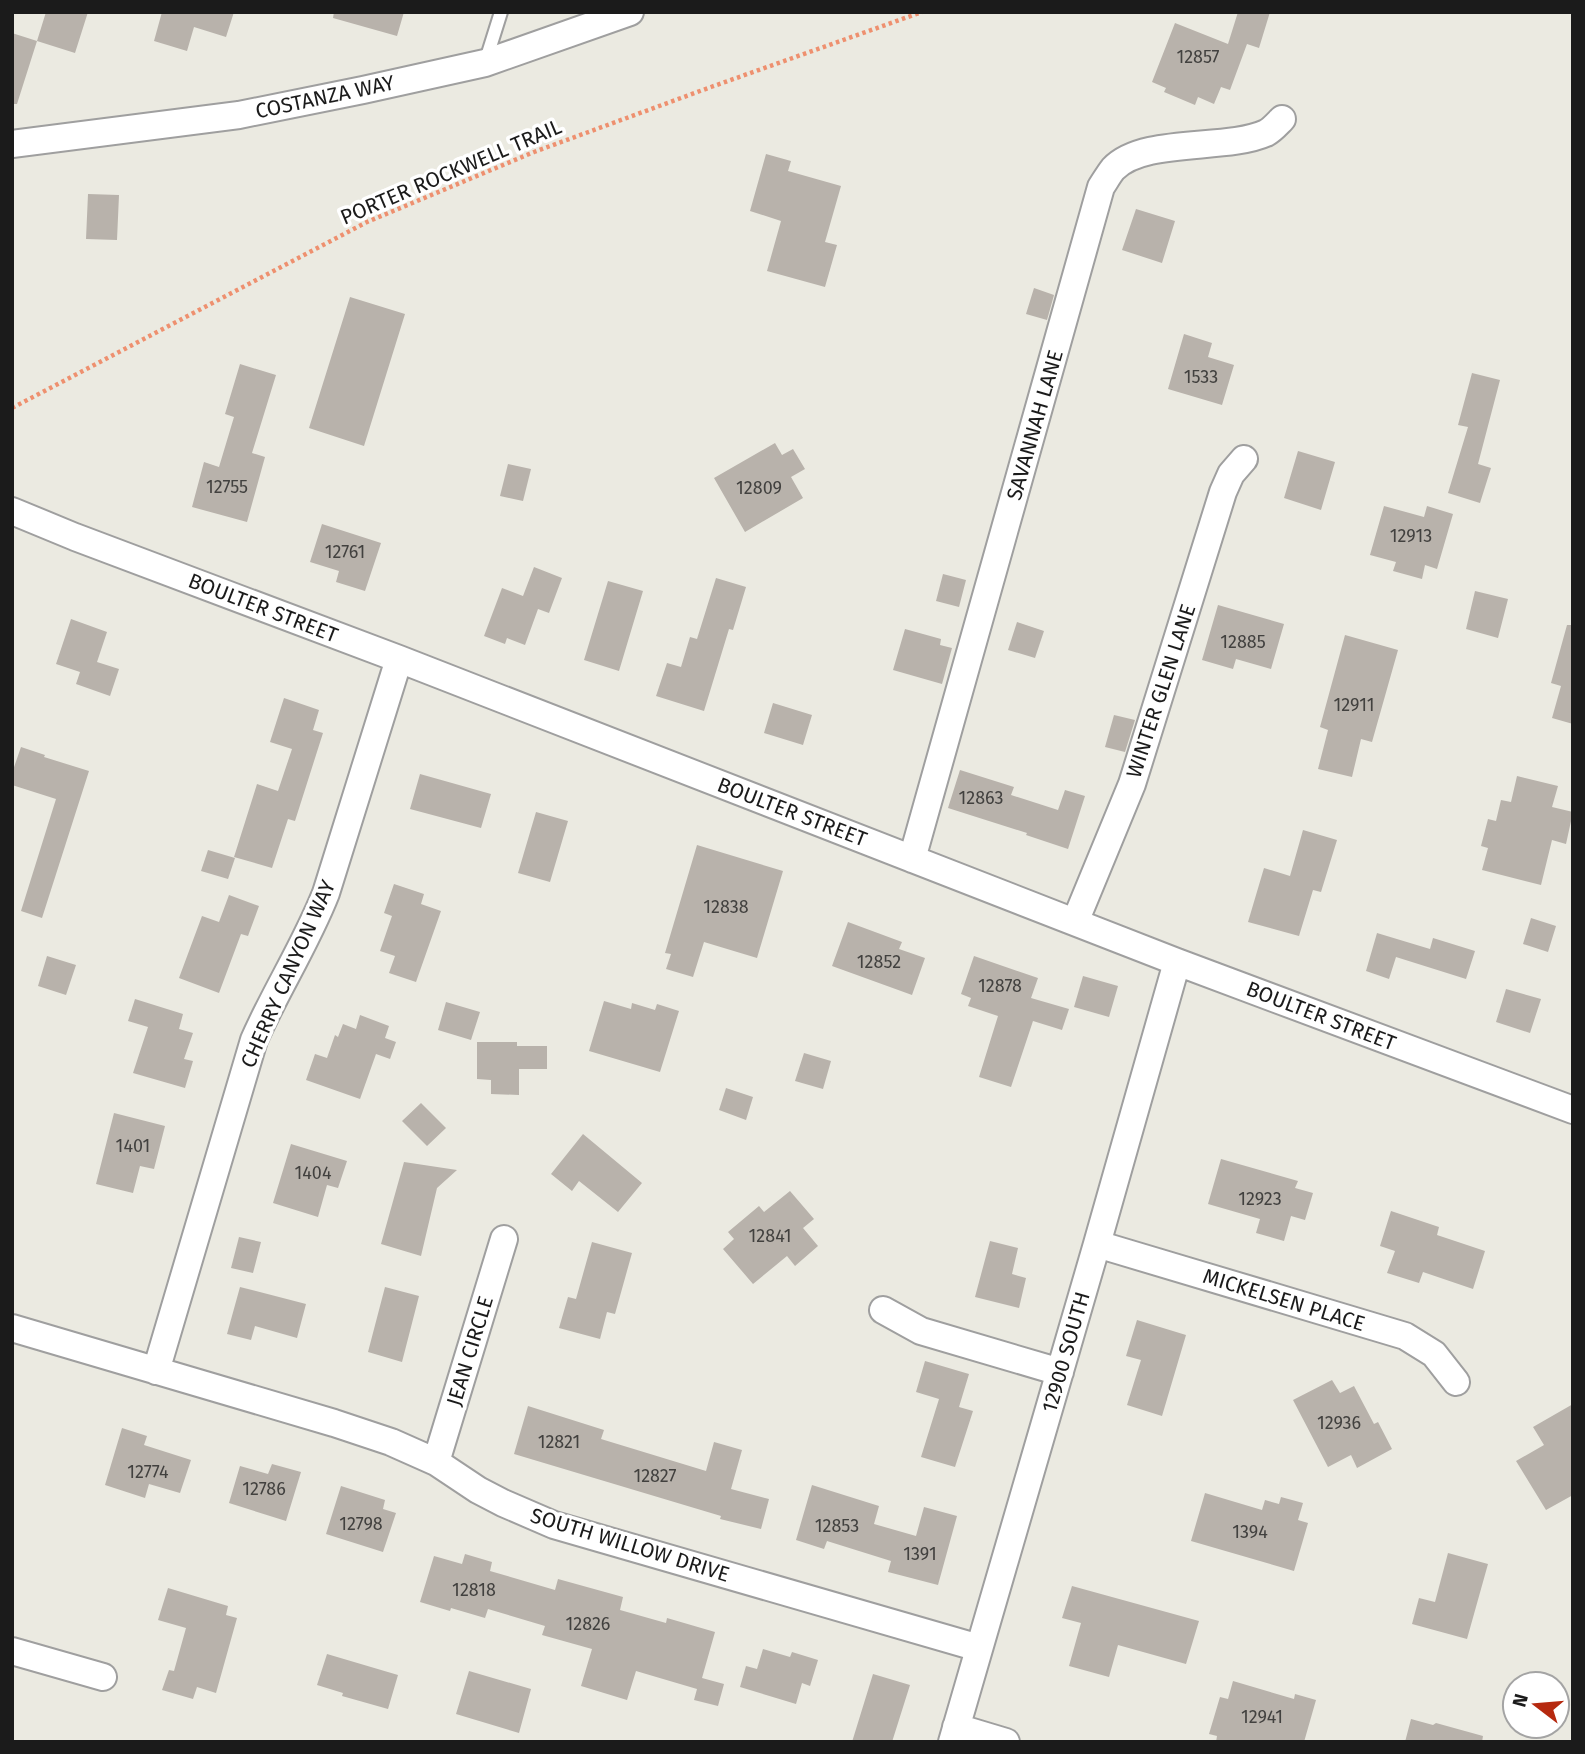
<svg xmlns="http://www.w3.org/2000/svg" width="1585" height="1754" viewBox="0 0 1585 1754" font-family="'Fira Sans',sans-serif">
<rect width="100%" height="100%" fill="#ebeae1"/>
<path fill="#b8b2ab" d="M46,12H88L75,53L37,41Z
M162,12H234L226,37L194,27L187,51L154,41Z
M334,12H404L397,36L333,18Z
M1238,12H1270L1259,48L1247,44L1230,90L1221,87L1214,104L1198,97L1195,105L1164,92L1166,88L1152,82L1175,23L1228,44Z
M12,33L37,41L17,104H12Z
M766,154L791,161L788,171L841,186L825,242L837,245L825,287L767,271L781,221L750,211Z
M88,194L119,195L117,240L86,239Z
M1136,209L1175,221L1162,263L1122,250Z
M1034,288L1054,295L1047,320L1026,314Z
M350,297L405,314L364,446L309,428Z
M1184,334L1212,343L1208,357L1234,365L1222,405L1168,389Z
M240,364L276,375L252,453L265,457L247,522L192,507L204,462L219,467L234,417L225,414Z
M1472,373L1500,380L1478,464L1491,468L1480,503L1448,493L1468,427L1458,425Z
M775,443L782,455L793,449L805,469L791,477L803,498L745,532L714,478Z
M1298,451L1335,462L1321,510L1284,498Z
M508,464L531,469L523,501L500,496Z
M1384,506L1424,517L1427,506L1453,514L1437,569L1425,565L1422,579L1393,571L1396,562L1370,555Z
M322,524L381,543L365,591L336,582L339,571L310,562Z
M534,567L562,578L549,613L538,609L525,645L507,638L505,644L484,636L502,588L523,596Z
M943,574L966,580L959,607L936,601Z
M716,578L746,587L733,630L729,629L704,711L656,696L667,663L681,667L690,637L697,639Z
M608,581L643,591L619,671L584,660Z
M1475,591L1508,599L1498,638L1466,629Z
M1218,605L1284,624L1271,669L1236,659L1233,669L1202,660Z
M71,619L107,632L97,662L119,669L110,696L76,684L80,672L56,664Z
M1017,622L1044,631L1035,658L1008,650Z
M1567,625H1573V724L1552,718L1561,686L1551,683Z
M905,629L941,639L940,645L952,648L942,684L893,670Z
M1345,635L1398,650L1372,742L1361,739L1352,777L1318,769L1328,730L1320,727Z
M284,698L319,710L313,730L323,733L295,821L288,819L272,868L234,857L257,784L278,791L292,749L270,742Z
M773,703L812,715L803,745L764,733Z
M1114,715L1135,720L1125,752L1105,747Z
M21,747L45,755L44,757L89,771L42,918L21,911L56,799L12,785V773Z
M960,770L1014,787L1011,795L1058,810L1065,790L1085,796L1068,849L1026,835L1027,833L948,808Z
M420,774L491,794L481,828L410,809Z
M1517,776L1558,786L1552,807L1573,812L1566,844L1552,840L1541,885L1482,870L1488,848L1481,846L1488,819L1496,821L1501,800L1511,802Z
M536,812L568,821L550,882L518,873Z
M1303,830L1337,840L1321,892L1313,890L1299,936L1248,922L1264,868L1290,876Z
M697,845L783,871L757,958L704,942L693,977L666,969L671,954L665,953Z
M208,850L235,858L228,879L201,871Z
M394,884L424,894L421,904L441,911L416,982L389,973L395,956L380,951L392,916L384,913Z
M229,895L259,906L248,936L241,934L219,993L179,978L202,916L219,922Z
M1531,918L1556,926L1548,952L1523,944Z
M848,922L902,942L899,949L925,958L912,995L832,966Z
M1377,933L1430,949L1433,938L1475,951L1466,979L1396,957L1389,979L1366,971Z
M47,956L76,965L66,995L38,986Z
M974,956L1038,978L1031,998L1069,1009L1062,1030L1033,1021L1011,1087L979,1077L998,1016L968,1006L971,998L961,994Z
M1083,976L1118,986L1109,1017L1074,1007Z
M1506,989L1541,999L1530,1033L1496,1022Z
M135,999L183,1014L179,1029L193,1033L184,1059L193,1061L185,1088L133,1073L148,1027L128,1021Z
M604,1001L631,1009L632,1003L655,1010L657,1004L679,1011L660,1072L589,1051Z
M446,1002L480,1012L471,1040L438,1030Z
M360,1015L389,1026L385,1038L396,1042L390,1059L376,1054L360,1099L306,1080L315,1054L327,1058L335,1035L338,1037L343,1024L356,1029Z
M477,1042H517V1046H547V1069H519V1095L491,1094V1080L477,1079Z
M804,1053L831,1061L823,1089L795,1081Z
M726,1088L753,1097L746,1120L719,1110Z
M421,1103L446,1128L427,1146L402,1121Z
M114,1113L165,1126L154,1169L140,1166L133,1193L96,1184Z
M583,1134L642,1183L618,1212L579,1181L572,1191L551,1174Z
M291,1144L347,1161L338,1188L327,1185L318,1217L273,1203Z
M1221,1159L1298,1181L1295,1188L1313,1193L1305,1220L1291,1216L1284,1241L1256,1233L1260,1219L1208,1204Z
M404,1162L457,1170L437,1188L421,1256L381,1244Z
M790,1191L814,1219L803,1228L818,1246L795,1266L787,1256L753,1284L723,1249L734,1239L728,1232L759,1206L764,1212Z
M1391,1211L1439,1227L1437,1235L1485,1251L1473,1289L1423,1272L1419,1283L1387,1273L1395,1251L1380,1246Z
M239,1237L261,1242L253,1273L231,1268Z
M990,1241L1018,1248L1012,1274L1026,1278L1019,1308L975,1297Z
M592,1242L632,1253L615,1314L607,1312L600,1339L559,1328L568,1297L576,1299Z
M240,1287L306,1304L297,1338L255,1326L251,1340L227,1334Z
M385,1287L419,1296L402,1362L368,1352Z
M1137,1320L1186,1335L1162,1416L1127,1405L1141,1360L1126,1356Z
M925,1361L969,1374L959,1407L973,1411L955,1467L921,1457L939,1399L916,1392Z
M1332,1380L1340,1393L1354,1386L1374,1424L1378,1422L1392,1449L1357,1468L1351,1455L1328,1467L1293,1400Z
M1573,1404V1495L1546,1510L1516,1461L1544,1445L1533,1427Z
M528,1406L604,1430L601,1439L706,1471L714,1442L742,1450L731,1489L769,1499L761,1529L720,1519L721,1516L514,1454Z
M122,1428L147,1436L144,1445L191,1460L180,1493L149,1484L145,1498L105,1485Z
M272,1464L301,1472L286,1521L229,1503L240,1466L268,1474Z
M812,1485L879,1506L874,1524L916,1536L924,1507L957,1516L938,1585L888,1572L891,1561L827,1541L824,1549L796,1540Z
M341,1486L385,1500L383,1509L396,1513L383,1552L326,1534Z
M1205,1493L1262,1510L1265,1500L1279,1504L1281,1497L1303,1503L1298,1520L1308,1523L1294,1571L1191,1541Z
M1448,1553L1488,1564L1467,1639L1412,1624L1419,1598L1435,1602Z
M465,1554L492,1562L490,1571L555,1590L558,1579L623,1597L620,1610L666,1623L667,1618L715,1632L702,1678L724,1684L718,1706L694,1700L697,1689L636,1671L627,1700L581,1686L592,1649L542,1635L545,1626L488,1609L485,1618L451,1608L450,1611L420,1602L434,1556L462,1564Z
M1072,1586L1199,1621L1186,1664L1118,1645L1109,1677L1069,1666L1081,1623L1062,1618Z
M168,1588L228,1606L226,1615L237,1618L216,1693L197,1687L193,1699L162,1690L169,1670L174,1671L186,1628L158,1620Z
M763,1649L790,1657L792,1652L818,1660L810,1686L802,1683L796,1704L740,1687L746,1666L757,1669Z
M327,1654L398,1675L388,1709L342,1696L343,1693L317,1685Z
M469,1671L531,1689L519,1733L456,1714Z
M873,1674L910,1685L892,1742H852Z
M1233,1681L1294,1699L1295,1694L1316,1700L1304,1742H1216L1217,1736L1209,1734L1220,1697L1228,1699Z
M1411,1719L1433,1725L1436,1723L1483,1736L1482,1742H1405Z"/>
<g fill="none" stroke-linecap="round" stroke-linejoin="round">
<g stroke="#9f9f9f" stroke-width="16">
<path id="lane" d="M485,63L501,12"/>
</g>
<g stroke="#9f9f9f" stroke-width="30">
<path id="street" d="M12,144L239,115L363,90L485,63L630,12
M12,511L75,537L399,659L1177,962L1573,1110
M912,859L1101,187C1105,181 1109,174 1113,169C1143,137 1226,151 1266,133C1272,130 1277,124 1282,119
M1075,922L1132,784L1223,492L1231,474L1244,459
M1097,1244L1405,1336L1434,1354L1456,1382
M883,1310L921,1331L1060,1372
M12,1328L334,1423L391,1442L436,1462L478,1490L503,1503L554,1525L979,1648
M156,1371L254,1040C276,990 306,944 326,893L399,659
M436,1462L504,1239
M12,1651L103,1677
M956,1727L1006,1742
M952,1742L1097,1244L1177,962"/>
</g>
<path stroke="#ee906f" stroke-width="4.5" stroke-dasharray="3.5 3.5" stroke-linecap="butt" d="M12,408L367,222L534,152L711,87L922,12"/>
<use href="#lane" stroke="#fff" stroke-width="12"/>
<use href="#street" stroke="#fff" stroke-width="26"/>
</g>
<g text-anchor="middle" stroke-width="7" stroke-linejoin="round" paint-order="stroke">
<g font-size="18" fill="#42413f">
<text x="1198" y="63">12857</text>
<text x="1201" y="383">1533</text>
<text x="227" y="493">12755</text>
<text x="759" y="494">12809</text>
<text x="1411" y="542">12913</text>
<text x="345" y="558">12761</text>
<text x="1243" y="648">12885</text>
<text x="1354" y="711">12911</text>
<text x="981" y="804">12863</text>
<text x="726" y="913">12838</text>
<text x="879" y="968">12852</text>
<text x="1000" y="992">12878</text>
<text x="133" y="1152">1401</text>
<text x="313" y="1179">1404</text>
<text x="1260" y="1205">12923</text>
<text x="770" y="1242">12841</text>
<text x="1339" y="1429">12936</text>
<text x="559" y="1448">12821</text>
<text x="148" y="1478">12774</text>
<text x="655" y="1482">12827</text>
<text x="264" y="1495">12786</text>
<text x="361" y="1530">12798</text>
<text x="837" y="1532">12853</text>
<text x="1250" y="1538">1394</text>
<text x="920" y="1560">1391</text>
<text x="474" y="1596">12818</text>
<text x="588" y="1630">12826</text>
<text x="1262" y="1723">12941</text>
</g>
<g font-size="21" fill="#1b1b1b" stroke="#fff">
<text transform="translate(325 97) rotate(-12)" y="7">COSTANZA WAY</text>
<text transform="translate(451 172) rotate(-23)" y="7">PORTER ROCKWELL TRAIL</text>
<text transform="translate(1035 425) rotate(-74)" y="7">SAVANNAH LANE</text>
<text transform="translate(263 608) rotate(21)" y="7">BOULTER STREET</text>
<text transform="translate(1161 691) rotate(-72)" y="7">WINTER GLEN LANE</text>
<text transform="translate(792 812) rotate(21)" y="7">BOULTER STREET</text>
<text transform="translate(288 974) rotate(-66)" y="7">CHERRY CANYON WAY</text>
<text transform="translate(1321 1016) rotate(21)" y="7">BOULTER STREET</text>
<text transform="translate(1284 1300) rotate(17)" y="7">MICKELSEN PLACE</text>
<text transform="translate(470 1351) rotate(-73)" y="7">JEAN CIRCLE</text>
<text transform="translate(1066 1352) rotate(-74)" y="7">12900 SOUTH</text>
<text transform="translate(630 1545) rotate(17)" y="7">SOUTH WILLOW DRIVE</text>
</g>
</g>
<rect width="1585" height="1754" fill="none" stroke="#1b1b1b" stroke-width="28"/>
<g transform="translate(1536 1705) rotate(286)"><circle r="33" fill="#ffffff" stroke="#a4a4a4" stroke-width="2"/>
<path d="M0-5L12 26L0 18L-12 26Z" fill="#b6290f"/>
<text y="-10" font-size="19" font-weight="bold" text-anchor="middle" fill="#1b1b1b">N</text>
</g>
</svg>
